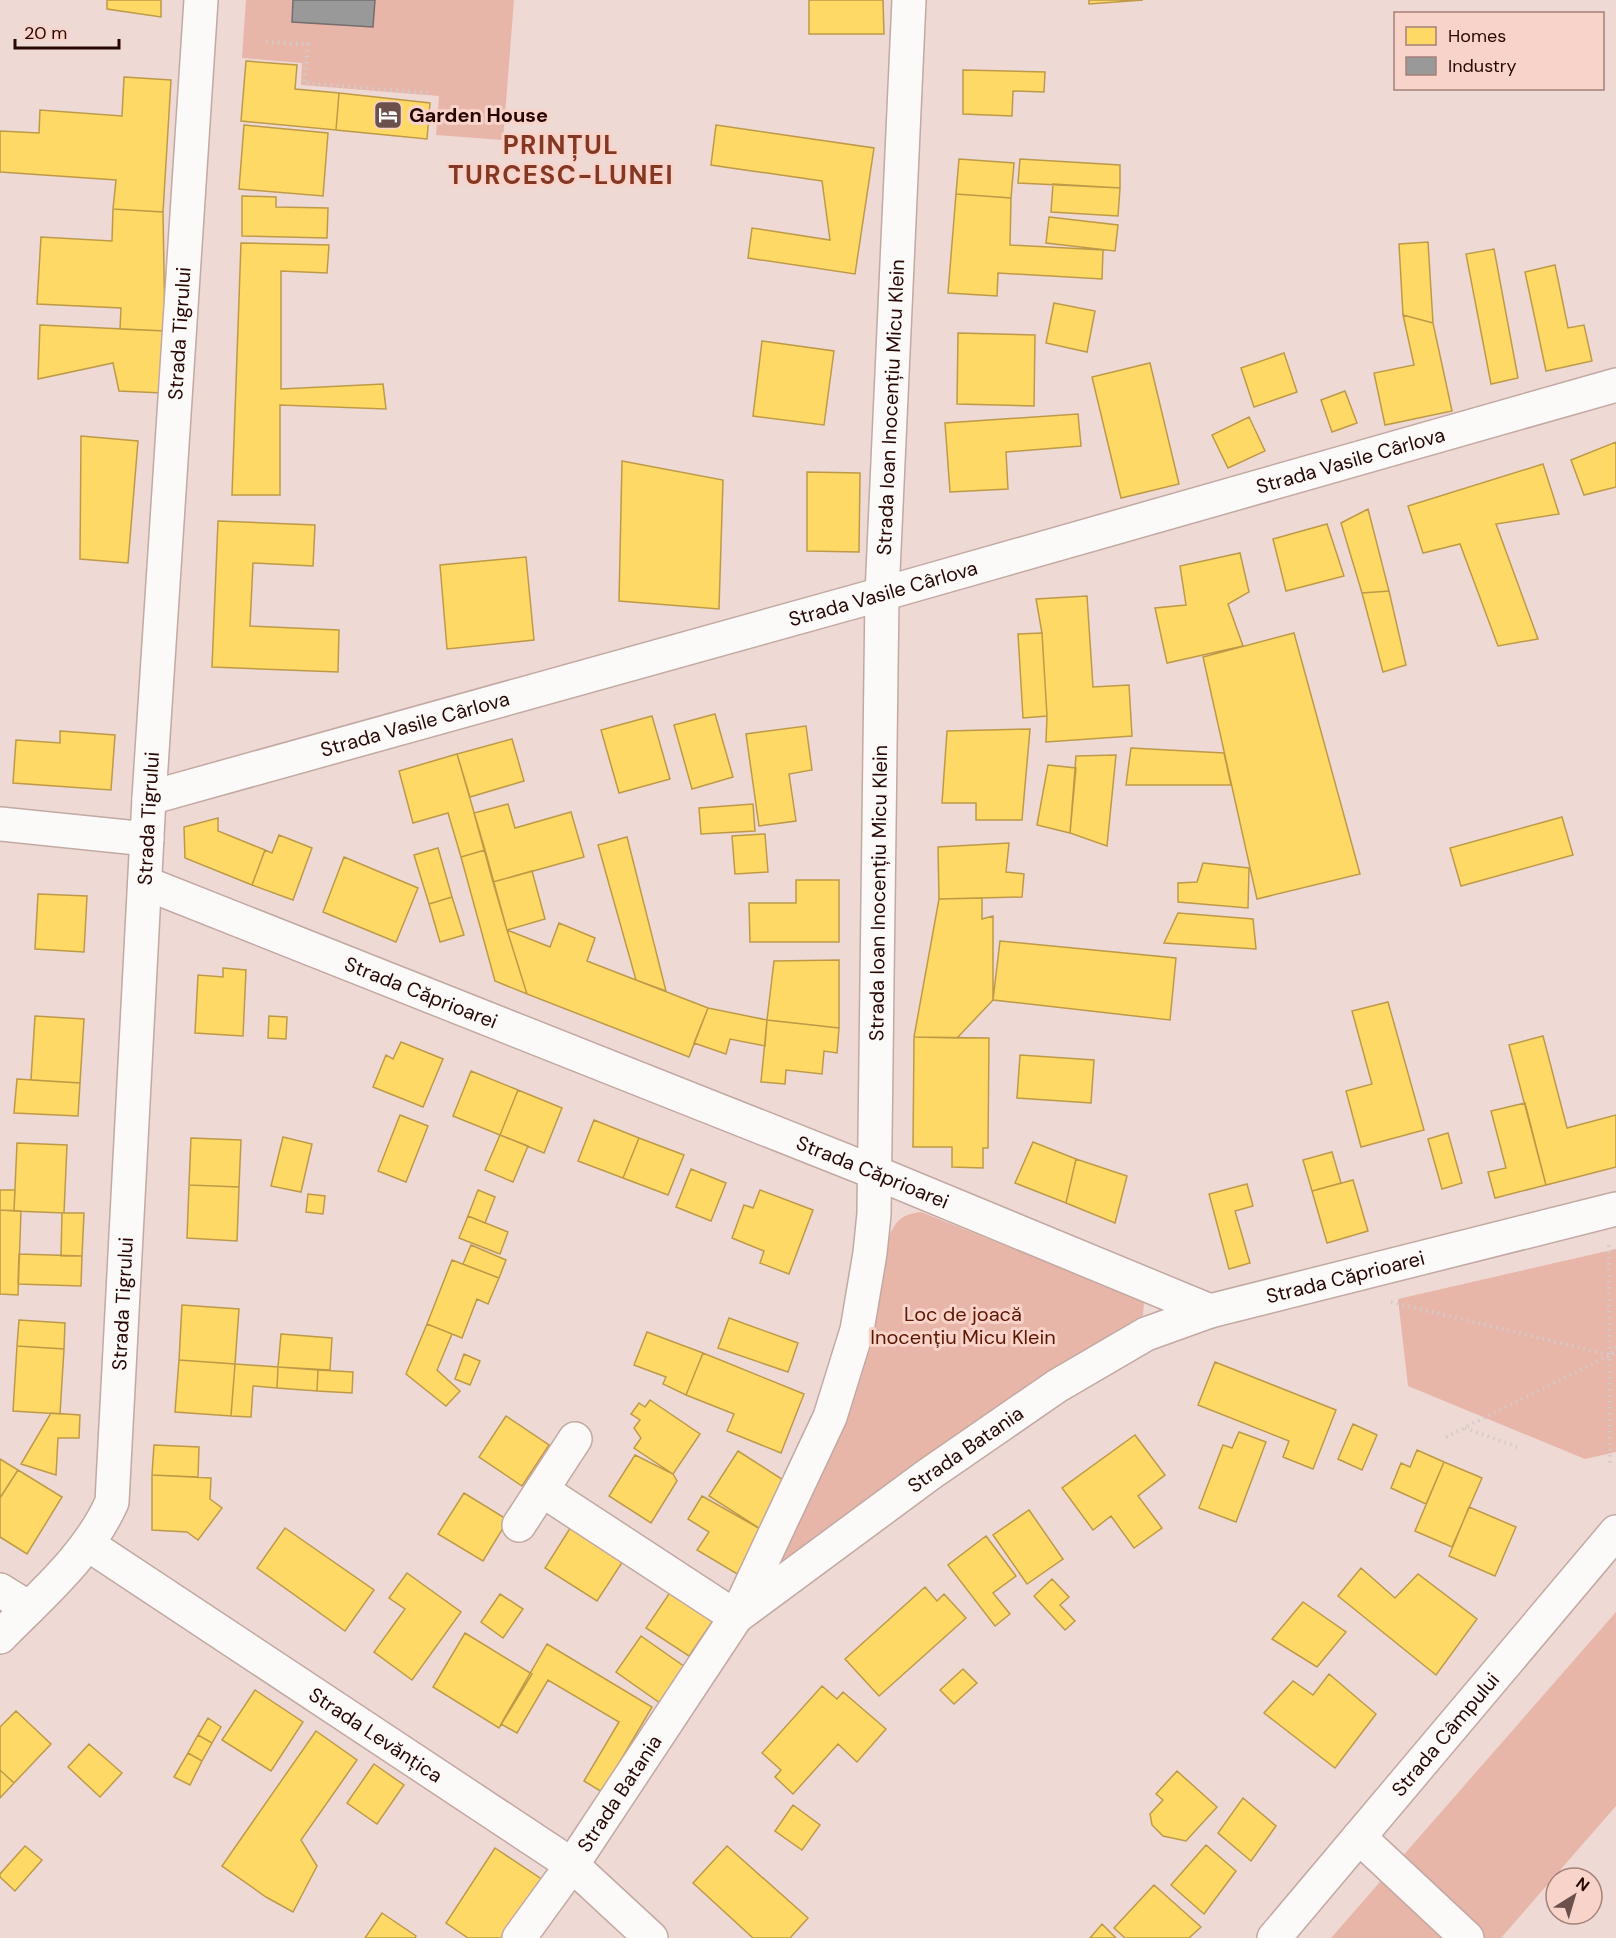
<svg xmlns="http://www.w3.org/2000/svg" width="1616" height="1938" viewBox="0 0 1616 1938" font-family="'DM Sans',sans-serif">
<rect width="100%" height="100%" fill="#eed9d4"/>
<path fill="#e7b6a9" d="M246,0H514L503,140L436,135L439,96L301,85L302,63L242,58Z
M921,1212L1138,1298L1144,1303L1143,1315L1137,1324L778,1568L836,1441L888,1238C897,1220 900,1215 921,1212Z
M1616,1249V1452L1585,1459L1408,1386L1398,1299Z
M1616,1612V1806L1501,1938H1331Z"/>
<path fill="#ffd966" stroke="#be9a48" stroke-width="1.5" d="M107,0H161V17L107,9Z
M809,0H883L884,34H809Z
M1089,0H1143L1089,4Z
M246,61L297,65L295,89L339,93L336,130L241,121Z
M963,70L1045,72L1044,92L1013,91L1012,116L963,114Z
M124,77L171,80L163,212L113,209L116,180L0,172V131L39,133L40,110L122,116Z
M339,93L430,103L427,139L336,130Z
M244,125L328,133L323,196L239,189Z
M716,125L874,148L855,274L748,258L752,228L830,240L822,181L711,165Z
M959,159L1014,163L1011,198L956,194Z
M1020,159L1120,165V188L1018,183Z
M1053,184L1120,188L1118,216L1051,212Z
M956,194L1011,198L1010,245L1103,250L1102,279L998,273L997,296L948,293Z
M242,196L276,197V207L328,208L327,238L242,236Z
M113,209L163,212L165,331L120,329L121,308L37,304L41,237L112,241Z
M1049,217L1118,225L1115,251L1046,243Z
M1428,242L1433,323L1403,315L1399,244Z
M241,243L329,245L327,273L281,271V389L383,384L386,409L280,405V495H232Z
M1494,249L1518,378L1491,384L1466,254Z
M1555,265L1568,328L1584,325L1592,361L1546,371L1525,272Z
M1054,303L1095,311L1087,352L1046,343Z
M1403,315L1433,323L1452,411L1385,425L1374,373L1414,365Z
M40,325L165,331L162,393L119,391L113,363L38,379Z
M958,333L1035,335L1034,406L957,404Z
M762,341L834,351L824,425L753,416Z
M1284,353L1297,392L1254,407L1241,368Z
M1150,363L1179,484L1121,498L1092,377Z
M1345,391L1357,423L1332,432L1321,400Z
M1078,414L1081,446L1006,452L1008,489L950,492L945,423Z
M1249,417L1265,451L1228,468L1212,435Z
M81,436L138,441L128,563L80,559Z
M1616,442V487L1584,495L1571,460Z
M622,461L723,480L719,609L619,601Z
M1543,464L1559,514L1496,524L1538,639L1498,646L1460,544L1423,553L1408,506Z
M807,472L860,473L859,552L807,551Z
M1368,509L1389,591L1362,593L1341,523Z
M218,521L315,525L313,566L253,563L250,626L339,630L338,672L212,667Z
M1327,524L1344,576L1286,591L1273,539Z
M1240,553L1249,592L1228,604L1243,646L1167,663L1155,608L1186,605L1180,566Z
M526,557L534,640L447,649L440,565Z
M1389,591L1406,665L1383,672L1362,593Z
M1087,596L1093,687L1129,685L1132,736L1046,742L1047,716L1042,633L1036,599Z
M1042,633L1047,716L1023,718L1018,634Z
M1294,633L1360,874L1257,899L1203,657Z
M715,714L733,777L692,789L674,725Z
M652,716L670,779L619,793L601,730Z
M806,726L812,770L789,774L796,821L759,826L746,734Z
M1030,729L1022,820H976V803H942L947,731Z
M60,731L115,735L111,790L13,783L16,740L60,743Z
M512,739L524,781L470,797L457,754Z
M1131,748L1224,753L1231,785H1126Z
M457,754L485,850L461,857L448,813L413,823L399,771Z
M1116,755L1107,846L1070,833L1076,756Z
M1048,765L1076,768L1070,833L1037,825Z
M508,804L515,828L571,812L584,857L493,882L474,813Z
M753,804L755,831L701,834L699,808Z
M1562,817L1573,855L1461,886L1450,848Z
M218,818V831L265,850L252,885L185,858L184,827Z
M765,834L768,872L735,874L732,836Z
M279,835L312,848L293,900L252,885L265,850L272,853Z
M627,837L666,991L636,980L598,845Z
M1009,843L1006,872L1024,874L1022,897L939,899L938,847Z
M438,848L452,897L429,904L414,855Z
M485,850L507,930L527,994L495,981L461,857Z
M344,857L418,888L396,942L323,912Z
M1203,863L1249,868L1248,908L1178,902V883L1197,882Z
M532,871L545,919L507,930L493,882Z
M796,880H839V942H750L749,903H796Z
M38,894L87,896L84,952L35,949Z
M452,897L464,935L440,942L429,904Z
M982,898V919L993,916V1000L957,1038L914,1037L939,899Z
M1178,913L1253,919L1256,949L1164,943Z
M559,923L595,938L587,961L708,1008L689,1057L527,994L507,930L550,947Z
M1000,941L1176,958L1170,1020L993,1000Z
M839,960V1028L767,1020L774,961Z
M223,968L246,970L243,1036L195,1033L198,975L223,977Z
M1388,1002L1424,1130L1361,1147L1346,1091L1372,1084L1352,1011Z
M708,1008L767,1020L765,1046L730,1039L726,1054L694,1043Z
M35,1016L84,1019L80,1083L31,1080Z
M269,1016L287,1017L286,1039L268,1038Z
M767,1020L839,1028L837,1053L824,1051L822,1074L786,1070L785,1084L761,1082Z
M1543,1036L1567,1128L1616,1115V1167L1546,1185L1509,1045Z
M914,1037L989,1038L988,1148H983V1168L952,1167V1147H913Z
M401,1042L443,1059L423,1107L373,1087L386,1055L393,1059Z
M1020,1055L1094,1060L1091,1103L1017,1098Z
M471,1071L518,1090L500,1135L453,1116Z
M17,1079L80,1083L78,1116L14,1113Z
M518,1090L562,1108L544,1153L500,1135Z
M1525,1103L1546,1185L1495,1198L1488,1172L1506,1168L1491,1111Z
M400,1115L428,1126L406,1182L378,1171Z
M594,1120L639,1138L623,1178L578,1161Z
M1448,1133L1462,1183L1442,1189L1428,1139Z
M500,1135L528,1146L513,1182L485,1170Z
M283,1137L312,1144L301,1192L271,1186Z
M191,1138L241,1140L239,1187L189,1185Z
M639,1138L684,1155L668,1195L623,1178Z
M1033,1142L1076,1159L1066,1203L1015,1183Z
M17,1143L67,1145L64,1213L14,1211Z
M1332,1152L1341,1183L1312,1191L1303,1160Z
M1076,1159L1127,1176L1115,1223L1066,1203Z
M691,1169L726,1183L711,1221L676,1207Z
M1353,1180L1368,1231L1327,1243L1312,1191Z
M1247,1184L1253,1206L1235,1211L1250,1263L1229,1269L1209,1194Z
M189,1185L239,1187L237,1241L187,1238Z
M0,1190H15L14,1211L0,1210Z
M478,1190L495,1197L485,1223L468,1216Z
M760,1190L813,1210L789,1274L760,1263L764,1251L732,1238L744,1205L753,1208Z
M308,1194L325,1196L323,1214L306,1212Z
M0,1210L21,1211L18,1295L0,1294Z
M62,1213H84L82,1256H61Z
M468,1216L508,1232L500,1254L459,1238Z
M471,1245L506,1260L499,1278L463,1264Z
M19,1254L82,1256L81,1286L18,1284Z
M452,1260L499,1278L488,1304L477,1299L462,1338L427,1324Z
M182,1305L239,1309L235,1364L179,1360Z
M729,1318L798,1343L788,1372L718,1348Z
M19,1320L65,1323L64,1349L17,1346Z
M427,1324L452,1334L437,1370L460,1391L446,1406L406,1374Z
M647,1332L703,1353L686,1395L663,1384L666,1377L634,1365Z
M281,1334L332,1338L330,1370L278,1367Z
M17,1346L64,1349L60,1414L13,1411Z
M703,1353L804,1394L781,1453L727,1431L734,1414L686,1395Z
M464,1354L480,1361L470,1385L455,1379Z
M179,1360L235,1364L231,1416L175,1412Z
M1215,1362L1336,1410L1313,1469L1283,1457L1289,1441L1198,1405Z
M235,1364L278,1367L277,1388L253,1386L251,1417L231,1416Z
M278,1367L318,1370L317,1391L277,1388Z
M318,1370L353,1372L352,1393L317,1391Z
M650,1400L700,1434L673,1474L634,1448L641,1438L634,1428L640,1420L631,1414L639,1403L645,1407Z
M51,1413L80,1415L79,1438H58L56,1475L21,1464Z
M506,1416L549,1445L522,1486L479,1457Z
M1353,1424L1377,1435L1362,1470L1338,1459Z
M1239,1432L1266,1442L1236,1522L1199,1508L1223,1445L1232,1448Z
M1135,1435L1165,1475L1138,1496L1162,1528L1134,1548L1111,1516L1093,1530L1062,1488Z
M154,1445L199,1447L198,1477L152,1475Z
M1417,1450L1444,1462L1426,1504L1391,1488L1401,1463L1410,1467Z
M738,1451L791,1485L762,1530L709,1496Z
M635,1455L673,1474L677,1481L651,1523L609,1496Z
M0,1459L18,1470L0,1498Z
M1444,1462L1482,1478L1452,1547L1415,1531Z
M18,1470L62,1497L27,1554L0,1537V1498Z
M152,1475L211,1478L210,1499L222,1508L198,1540L187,1532L152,1530Z
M464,1493L508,1520L483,1561L438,1534Z
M702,1496L762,1530L739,1575L697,1550L709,1532L688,1519Z
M1469,1507L1516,1527L1495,1576L1449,1556Z
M1029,1510L1063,1559L1027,1584L993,1535Z
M574,1522L627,1555L597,1601L545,1568Z
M285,1528L374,1590L345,1631L257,1568Z
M986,1536L1016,1576L993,1593L1010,1614L995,1626L948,1565Z
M1361,1568L1395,1598L1418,1574L1477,1619L1436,1675L1338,1596Z
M407,1573L461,1612L412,1680L374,1652L405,1609L389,1598Z
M1052,1579L1069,1597L1060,1605L1075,1621L1065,1630L1034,1596Z
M925,1587L937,1601L944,1594L966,1618L879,1696L845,1659Z
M671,1591L714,1619L689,1656L646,1628Z
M500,1594L523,1609L503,1638L481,1622Z
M1303,1602L1346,1632L1317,1667L1272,1639Z
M465,1633L532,1674L499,1728L433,1687Z
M641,1636L685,1667L660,1703L616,1672Z
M547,1644L652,1707L602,1792L584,1781L619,1722L548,1680L517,1733L501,1724Z
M963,1669L977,1683L954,1704L940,1690Z
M1329,1674L1376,1714L1335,1768L1264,1713L1293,1681L1313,1695Z
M822,1686L837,1699L843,1692L886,1729L857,1762L838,1744L793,1794L775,1777L781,1770L762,1753Z
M255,1690L303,1722L271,1771L222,1740Z
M16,1711L51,1744L14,1783L0,1770V1727Z
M208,1718L221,1727L212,1743L198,1735Z
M316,1731L357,1760L301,1840L317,1866L293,1912L266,1897L222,1866Z
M198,1735L212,1743L202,1761L188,1753Z
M89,1744L122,1773L100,1797L68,1767Z
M188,1753L202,1761L190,1785L174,1777Z
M374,1764L404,1785L377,1824L347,1803Z
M0,1770L14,1783L0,1798Z
M1177,1771L1217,1807L1186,1841L1163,1836L1152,1825L1150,1814L1163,1800L1156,1794Z
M1243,1798L1276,1826L1251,1861L1218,1833Z
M793,1805L820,1825L802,1850L775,1831Z
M1206,1845L1236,1871L1204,1914L1171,1885Z
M25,1846L42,1860L15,1891L0,1877V1874Z
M727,1846L808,1918L790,1938H753L693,1883Z
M495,1848L543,1880L505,1938H468L446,1923Z
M1154,1885L1201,1927L1189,1938H1125L1114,1928Z
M382,1913L416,1936L415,1938H365Z
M1102,1924L1116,1938H1090Z"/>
<path fill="#999" stroke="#766d6c" stroke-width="1.5" d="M293,0H375L373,27L292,22Z"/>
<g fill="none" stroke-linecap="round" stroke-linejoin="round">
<g stroke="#c2a9a2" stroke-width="36">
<g id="minor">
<path id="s1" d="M149,798L882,594L1616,385"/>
<path d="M0,824L147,839"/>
<path id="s2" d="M145,883L874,1172L1210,1311"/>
<path id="s3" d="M542,1490L736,1617L928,1475L1057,1386L1146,1334L1210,1311L1616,1209"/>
<path d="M519,1525L575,1439"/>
<path id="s4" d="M89,1545L572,1865L651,1938"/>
<path d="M0,1590L29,1608"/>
<path id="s5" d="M0,1637C41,1595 88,1556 112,1502L149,798L201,0"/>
<path d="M1359,1837L1467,1938"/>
<path id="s6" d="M519,1938L572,1865L736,1617L830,1417L857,1330L870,1253L874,1214L882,594L909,0"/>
<path id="s7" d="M1274,1938L1616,1532"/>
</g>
</g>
<path stroke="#d2cbca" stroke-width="4" stroke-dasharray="1.5 4.5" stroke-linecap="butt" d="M266,42L308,44L304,83L431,93
M1609,1245L1610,1467
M1391,1302L1610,1355L1616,1347
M1465,1428L1517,1447
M1446,1437L1616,1352"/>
<use href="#minor" stroke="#fcf9f9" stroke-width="33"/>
</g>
<defs>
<g id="hotel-square" transform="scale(1.5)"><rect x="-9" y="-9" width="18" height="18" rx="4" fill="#6c504c" stroke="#f8d3c9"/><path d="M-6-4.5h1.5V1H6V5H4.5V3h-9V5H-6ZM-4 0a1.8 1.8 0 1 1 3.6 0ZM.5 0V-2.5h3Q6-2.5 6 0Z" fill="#fff"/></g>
</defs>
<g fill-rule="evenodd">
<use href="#hotel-square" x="388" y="115"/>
</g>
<g text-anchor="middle" stroke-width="6" stroke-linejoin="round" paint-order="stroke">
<g font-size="20" font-weight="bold" fill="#260702" stroke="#f8d3c9" text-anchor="start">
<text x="409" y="122">Garden House</text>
</g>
<g font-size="20" fill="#260702" stroke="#f8d3c9">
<text dy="7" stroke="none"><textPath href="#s5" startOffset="1347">Strada Tigrului</textPath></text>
<text dy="7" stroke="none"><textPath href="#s6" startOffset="1624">Strada Ioan Inocențiu Micu Klein</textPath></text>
<text dy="7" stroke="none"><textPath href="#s1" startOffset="1248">Strada Vasile Cârlova</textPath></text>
<text dy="7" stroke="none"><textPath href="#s1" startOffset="762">Strada Vasile Cârlova</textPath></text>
<text dy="7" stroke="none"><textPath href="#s1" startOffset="276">Strada Vasile Cârlova</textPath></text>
<text dy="7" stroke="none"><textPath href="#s5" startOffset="861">Strada Tigrului</textPath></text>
<text dy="7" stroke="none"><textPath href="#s6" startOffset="1138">Strada Ioan Inocențiu Micu Klein</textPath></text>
<text dy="7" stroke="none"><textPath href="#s2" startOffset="297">Strada Căprioarei</textPath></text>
<text dy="7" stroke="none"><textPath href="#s2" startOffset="783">Strada Căprioarei</textPath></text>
<text dy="7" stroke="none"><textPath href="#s3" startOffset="938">Strada Căprioarei</textPath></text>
<text dy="7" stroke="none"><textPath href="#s5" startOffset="375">Strada Tigrului</textPath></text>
<text dy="7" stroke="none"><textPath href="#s3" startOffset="516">Strada Batania</textPath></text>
<text dy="7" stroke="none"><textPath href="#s4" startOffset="344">Strada Levănțica</textPath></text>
<text dy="7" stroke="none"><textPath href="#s7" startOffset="266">Strada Câmpului</textPath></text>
<text dy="7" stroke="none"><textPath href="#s6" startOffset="176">Strada Batania</textPath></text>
</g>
<g font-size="20" fill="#5b1601" stroke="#f8d3c9">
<text x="963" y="1321">Loc de joacă<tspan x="963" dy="23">Inocențiu Micu Klein</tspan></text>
</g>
<g font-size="26" font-weight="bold" letter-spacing="1.5" fill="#843823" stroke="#f8d3c9">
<text x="561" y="154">PRINȚUL<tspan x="561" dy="30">TURCESC-LUNEI</tspan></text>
</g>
</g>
<rect x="1394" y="12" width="210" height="78" fill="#f8d3c9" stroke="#a48179" stroke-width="1.5"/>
<rect x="1406" y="27" width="30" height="18" fill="#ffd966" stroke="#a48179" stroke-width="1.5"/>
<text x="1448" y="42" font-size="18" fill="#260702">Homes</text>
<rect x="1406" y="57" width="30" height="18" fill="#999999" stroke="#a48179" stroke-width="1.5"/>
<text x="1448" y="72" font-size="18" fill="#260702">Industry</text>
<g transform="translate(1574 1896) rotate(37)"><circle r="28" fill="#f8d3c9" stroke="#a48179" stroke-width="1.5"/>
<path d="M0-4.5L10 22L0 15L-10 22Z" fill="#6c504c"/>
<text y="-9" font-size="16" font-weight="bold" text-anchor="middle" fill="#260702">N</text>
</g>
<path d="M15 39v9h104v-9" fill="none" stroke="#260702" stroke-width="3"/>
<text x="24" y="39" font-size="18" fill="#260702" stroke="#f8d3c9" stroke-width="4.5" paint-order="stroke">20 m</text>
</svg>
